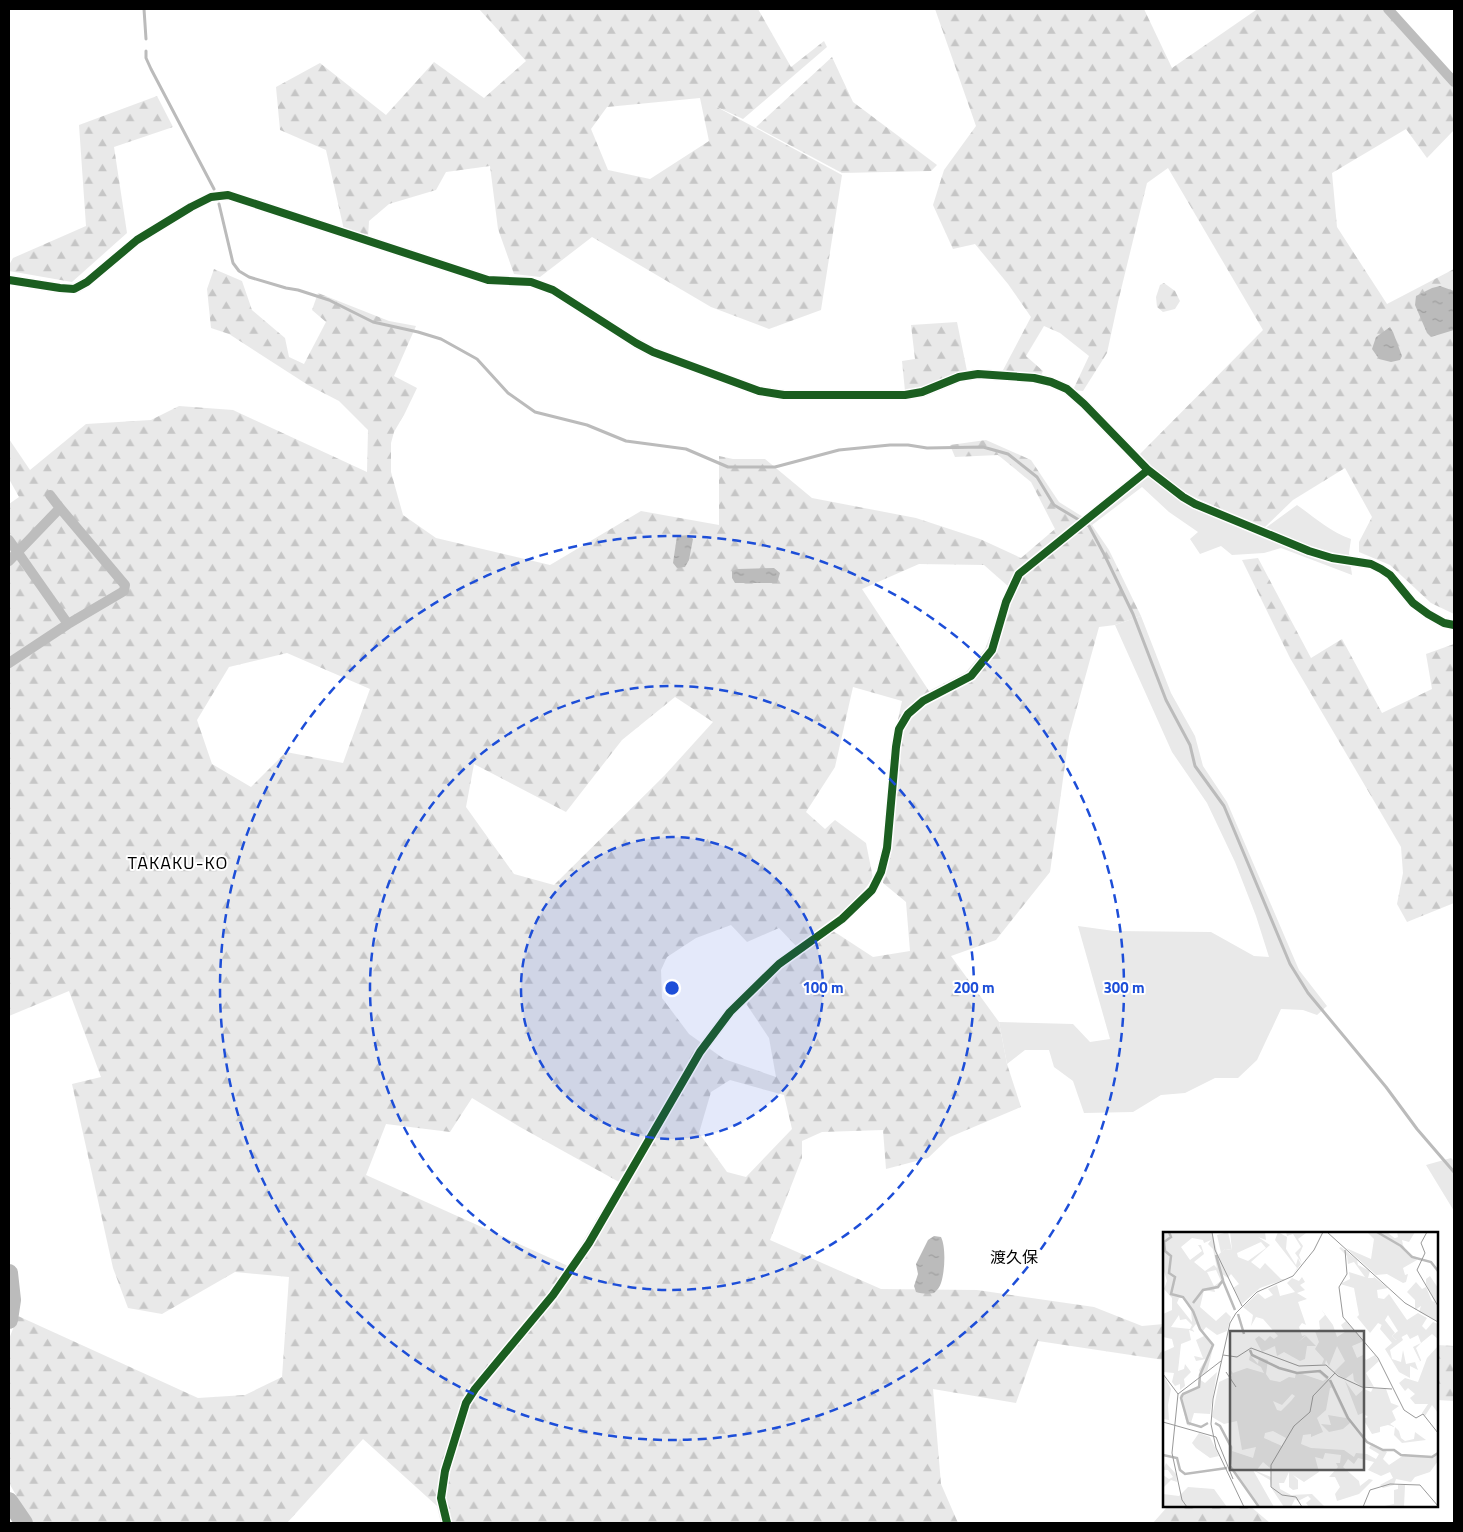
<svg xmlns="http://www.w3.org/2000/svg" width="1463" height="1532" viewBox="0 0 1463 1532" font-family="'Titillium Web','Noto Sans JP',sans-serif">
<defs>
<pattern id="forest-firs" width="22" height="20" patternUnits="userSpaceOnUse" patternTransform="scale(1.25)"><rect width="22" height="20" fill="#e9e9e9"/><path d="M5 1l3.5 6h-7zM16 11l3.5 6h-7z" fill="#c6c6c6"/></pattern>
<pattern id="water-ripples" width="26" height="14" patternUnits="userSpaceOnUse" patternTransform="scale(1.25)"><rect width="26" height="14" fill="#bbb"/><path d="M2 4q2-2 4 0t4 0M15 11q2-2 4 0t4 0" fill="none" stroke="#9f9f9f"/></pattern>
</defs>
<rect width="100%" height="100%" fill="#fff"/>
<path fill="#e9e9e9" d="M1142,470L1187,496L1264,529L1297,505C1314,517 1330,532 1351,539L1349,553L1352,575L1281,548L1264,553L1232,555L1221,546L1200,554L1190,539L1198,532L1169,512L1142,487L1092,525L1083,517Z
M1141,616L1171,693L1195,736L1203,766L1227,802L1299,970L1327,1006L1317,1015L1303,1010L1281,1009L1257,1060L1238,1078H1215L1185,1093L1161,1095L1133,1112L1084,1113L1073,1081L1054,1067L1049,1050H1025L1007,1064L999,1022L1073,1024L1090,1042L1110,1039L1078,926L1114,931L1211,932L1254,956L1269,957L1256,916L1235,862L1207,803L1172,752L1115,625Z
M1451,1158L1454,1161V1211L1426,1165Z"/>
<path fill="url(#forest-firs)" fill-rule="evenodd" d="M479,9H758L791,67L824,41L827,47L743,119L715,106L842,175L821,310L769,329L711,307L592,237L540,277L514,274L498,229L490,166L446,172L436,190L389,204L369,221L368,238L344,230L326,150L280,130L276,87L320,63L386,115L434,62L484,98L526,61ZM700,98L709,141L650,179L608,170L591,129L607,107Z
M935,9H1144L1172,68L1256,10V9H1382L1454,88V130L1427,158L1406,129L1332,173L1337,227L1387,304L1454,269V614L1431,603L1390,565L1359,552V542L1372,517L1345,468L1293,500L1264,528L1187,494L1138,456L1263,330L1168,168L1147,183L1118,302L1107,353L1083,391L1073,390L1089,356L1060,333L1044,326L1026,356L1043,371L1041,375L1002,372L1031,317L1008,284L975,244L953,249L933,205L944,170L976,126Z
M832,57L853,102L937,165L931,171L842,173L756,127Z
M157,96L173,127L114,147L127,233L72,282L9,271V265L13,258L86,226L79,125Z
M214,269L242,281L252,310L285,338L289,357L304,364L326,322L312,310L318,293L389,321L416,326L394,376L417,388L405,413L394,432L391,443V472L403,515L436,538L550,565L641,511L719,525V456L733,459H765L812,498L916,518L980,539L1021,558L1055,529L1031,482L998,455L955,457L950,445L986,440L1031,460L1059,502L1083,517L1092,525L1109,550L1141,616L1115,625L1099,627L1069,736L1050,872L996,940L951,956L999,1022L1007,1064L1021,1107L950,1137L928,1158L886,1169L883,1130L822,1132L802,1141V1158L770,1240L881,1289L977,1290L1094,1307L1142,1326L1164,1324V1360L1038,1341L1016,1403L933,1389L941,1484L958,1523H441L437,1506L363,1439L287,1523H32L9,1483V1339L18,1316L198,1398L245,1395L282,1377L289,1277L235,1272L162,1314L128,1308L113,1268L72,1084L101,1077L69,991L9,1016V504L19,497L9,479V439L30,470L86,424L151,420L179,406L233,410L367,472L368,430L339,401L308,385L229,334L211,328L207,289ZM919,564L984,565L1009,587L985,649L966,672L929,691L862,589ZM287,653L370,689L343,763L286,752L251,787L212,764L197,720L229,667ZM853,687L902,701C888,760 887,822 883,883L906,902L910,951L873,957L824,925L854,904L873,878L866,843L835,820L825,829L806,812L835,767ZM675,697L713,722L665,775L554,885L514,874L466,807L474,764L566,812L622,740ZM731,925L747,942L779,928L797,947L741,996L769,1038L776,1077L724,1059L689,1034L662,998L661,970L667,957L696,938ZM730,1080L784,1095L792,1129L746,1177L727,1172L699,1133L711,1092ZM472,1098L520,1127L619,1182L568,1266L366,1175L386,1124L450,1132Z
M1164,283L1175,291L1180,301L1175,309L1163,312L1157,307L1156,297L1160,285Z
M957,322L967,371L921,388L905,391L902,361L915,359L911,325Z
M1258,558L1311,658L1342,639L1382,713L1432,689L1426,654L1454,644V903L1407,922L1397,904L1403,873L1401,847L1290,658L1242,560Z
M1437,1345L1454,1346V1401L1437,1400Z
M1168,1506H1250L1270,1523H1153Z"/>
<path fill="url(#water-ripples)" d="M1440,286L1454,291V330L1431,337L1427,333L1415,305L1416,296L1432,288Z
M1390,327L1393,332L1402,356L1400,360L1391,362L1379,359L1372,349L1376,337Z
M689,535L693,539L689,560L685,567L677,568L673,563L677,536Z
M774,568L780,573L777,583H735L732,578V571L738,569Z
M934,1236L941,1237C946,1247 945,1271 941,1283C940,1287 937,1290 934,1293C928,1294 922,1294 916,1292L914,1286L918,1274L916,1264L928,1240Z"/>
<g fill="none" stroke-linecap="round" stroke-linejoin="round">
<path stroke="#bbb" stroke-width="3" d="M144,9L146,39
M146,51V58L151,69L214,189
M219,204L233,263L239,271L249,277L286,288L298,290L329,300L373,322L418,332L441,339L477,359L508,393L535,412L587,425L626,441L686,449L728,467H775L839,450L890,445H908L927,448L983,447L1008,454L1037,477L1054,505L1089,526L1105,556L1133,614L1166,700L1190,745L1195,766L1224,806L1290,964L1308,993L1386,1087L1417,1129L1454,1172"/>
<path stroke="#bbb" stroke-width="18" d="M9,1273L12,1300L9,1320
M9,1501L24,1523"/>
<path stroke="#bdbdbd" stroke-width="10" d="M1388,9L1454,82
M9,280L60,288L74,289L87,282L137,240L191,207L211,197L228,195L488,280L531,282L553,290L636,343L653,352L759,391L784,395H905L922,392L959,377L978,374L1034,378L1051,382L1067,389L1084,404L1148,470L1183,497L1195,504L1309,551L1332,558L1371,564L1381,569L1390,575L1413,603L1428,614L1444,623L1454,625
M50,495L60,508
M9,540L68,624
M9,561L60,508L125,585L124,591L68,624L9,663
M447,1523L441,1498L445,1471L466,1403L475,1389L553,1295L589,1243L700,1052L730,1012L779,964L842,919L872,890L881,872L887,848L896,747L899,729L908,714L923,701L971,676L992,650L1006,602L1019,574L1148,470"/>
<g stroke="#fff" stroke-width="11">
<path id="cycleway" d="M9,280L60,288L74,289L87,282L137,240L191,207L211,197L228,195L488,280L531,282L553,290L636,343L653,352L759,391L784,395H905L922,392L959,377L978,374L1034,378L1051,382L1067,389L1084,404L1148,470L1183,497L1195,504L1309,551L1332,558L1371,564L1381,569L1390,575L1413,603L1428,614L1444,623L1454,625
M447,1523L441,1498L445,1471L466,1403L475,1389L553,1295L589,1243L700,1052L730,1012L779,964L842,919L872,890L881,872L887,848L896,747L899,729L908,714L923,701L971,676L992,650L1006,602L1019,574L1148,470"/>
</g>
<use href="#cycleway" stroke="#1b5e20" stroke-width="8"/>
</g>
<circle cx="672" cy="988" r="151" fill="#1d4ed8" fill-opacity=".12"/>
<g fill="none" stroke="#1d4ed8" stroke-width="2.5" stroke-dasharray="9 6">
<circle cx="672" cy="988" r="151"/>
<circle cx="672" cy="988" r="302"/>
<circle cx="672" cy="988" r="452"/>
</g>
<g text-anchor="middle" stroke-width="4" stroke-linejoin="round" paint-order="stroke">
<g font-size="16" fill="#000" stroke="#fff">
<text x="1014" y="1263">渡久保</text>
</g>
<g font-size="18" letter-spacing="1" fill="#000" stroke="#fff">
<text x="178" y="869">TAKAKU-KO</text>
</g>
</g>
<g transform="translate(1163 1232)">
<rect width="275" height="275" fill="#fff"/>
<path d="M65,0L69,18L62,17L58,21L54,3ZM234,0H252L246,10L239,8L240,13L230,7L235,5ZM221,87L232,101L229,104L233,108L238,104L240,108L227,118L229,127L238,130L240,118L243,132L257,129L250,115L258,111L253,116L258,128V129L252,130L255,138L247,134V146L236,140L222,117L229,111L217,97ZM171,155L188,190L180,197L166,200L158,192L168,193L165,183L183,186L169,156Z" fill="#e9e9e9"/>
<path d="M0,0H49L55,23L62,17L69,18L67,0H102L103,8L95,5L107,13L88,30L97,37L102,31L118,47H123L97,56L79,72L70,56L76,52L68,42L65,46L59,42L61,51L51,56L52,60L41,58L37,75L53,89L63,80L68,85L64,99L54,103L43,95L40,99L51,112L44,140L38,144L36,138L43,127L33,129L31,124L40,126L33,108L41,104L33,92L29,97L32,100L26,98L28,108L18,112L15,139L21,137L22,132L28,140L21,147L22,154L17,158V152L12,154L9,150L11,141L0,140V120L11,115L9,107L0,105V82L9,78V66L1,57L4,49L0,36ZM29,6L40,8L41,11L48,8L45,12L50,17L54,36L51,33L42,39L31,30L41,22L38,13H35L39,19L27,28L18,15ZM98,10L103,16L85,29L75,25L74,21ZM53,38L58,49L51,54L44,40ZM16,66H20L28,78L29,90L14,71ZM16,83L17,88L23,87L29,93L27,97L8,95ZM115,0L124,5L123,17L133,33L135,26L138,32L130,42L134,36L112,8ZM123,0L143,1L135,7L140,14L136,23L139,31L132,21L138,15L130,2L124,4ZM204,0H224L240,13L245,22L253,25L254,28L240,36L242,43L245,42L243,50L240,51L224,42L213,43L183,16L208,27L211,7ZM178,15L194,28L195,33L207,39L205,46H211L210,44L225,56L214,58L215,66L221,67L226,62L244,88L255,81L264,86L259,94L263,98L270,90L275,92V107L269,102L258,111L255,103L247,107L244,102L233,108L229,104L235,99L225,83L219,93L215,91L207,101L194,85L196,83L191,56L177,52L187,47L186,40L202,45L191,30L185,32L184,24L176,16ZM267,44L275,56V90L256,80L258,74L252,78V68L244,60L253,50L259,57L263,55L269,69L272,70L263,52V47ZM139,45L142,50L137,53L142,58L134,61L144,67L135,70L143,93L139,91L136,95L139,104L143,103L135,110L143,104L153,114H144L142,127L137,129L121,120L114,124L112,114L99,120L92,107L96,104L102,109L107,104L111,107L115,104L100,87L93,85L88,94L90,83L80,75L95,61L102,67L110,63L105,57L118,51L114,53L117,64L132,60L124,51L129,46L136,49ZM158,77L170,93L174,105L182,100L178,93L183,89L201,109L189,114L194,126L200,123L203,128L212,123L216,129L203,141L211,155L198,154L191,149L190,141L182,147L171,140L182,129L174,114L166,134L163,128L162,132H159L161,127L152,117L156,110L152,99L157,97L156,89L162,83ZM275,114V181L269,173L262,184L259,181L265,172H252L247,166L252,162L245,156L242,159L236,151L242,146L255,150L264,126ZM87,123L95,132L96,125L105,128L103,142L107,148L117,150L126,145L132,146L133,140L160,149L163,147L154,139H157L168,149L171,155L167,156L163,178L154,186L160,200L148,205V202L140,203L138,212L148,216L181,218L191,225L193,221L204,222L213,227L216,222L206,216L209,211L224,220L220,227L226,233L241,223L269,224L275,221V229L267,240L252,245L248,250L233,247L231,253L220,256L217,253L230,246L227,240L218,244L205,238L211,230L195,226L191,232L185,227L180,235L196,249L197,254L206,247L210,248L196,262L174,269L172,262L177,255L172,245H166L175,235L173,231H177L178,223L162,221L160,227L152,225L156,240L141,250L130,243L135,248V257L130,258L126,255V240L121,251H116L117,257L128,263L149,262L162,275H146L143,271L148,267L145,264L135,269L132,267L128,275H121L109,257L107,248L90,238L111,275H98L74,246L66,227L69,219L90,226L93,215L79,218L74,189L61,192L49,185L56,150L69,144L66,136L70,141L84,136L101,141L98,135L86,128ZM129,162L132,164L128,169L118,179L114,178L110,169L119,173ZM110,199L123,206L119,214L101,206L102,201ZM100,230L107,236L108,245L93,239ZM54,140L47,182L31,181L27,194L24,193L17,163L36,154V147L42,151ZM0,142L8,157L5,173L6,188L0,187ZM182,149L193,164L201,157L208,160L210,156L223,157L228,171L236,174L229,179L233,188L227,192L232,195L236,199L238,206L242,209L251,207L252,200L263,208L239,211L231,203L232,195L225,193L217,195V200L209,202L200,187L205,185L200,181L195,183ZM36,201L47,205L56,224L47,226L33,216L29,211ZM3,231L13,242L14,250L8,248L0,256V243L6,247L10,245L5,238H0ZM235,253H242L241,275H217L231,272V258L235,257ZM25,255L51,257L64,275H0V262L16,264Z" fill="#e9e9e9" fill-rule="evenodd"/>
<path fill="none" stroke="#bbb" stroke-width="2.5" d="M6,0L8,5L1,10L2,19L8,24L6,41L12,45L8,62L20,65L30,79M214,0L238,14L249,25L268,30L275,39M60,49L72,78M30,71L40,58L55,55L60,48L53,23M30,79L37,97L50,113L37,143L36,155L20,162L18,166L25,191L38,195L45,191M75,82L81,102M87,118L89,123L116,136L134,141L157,139L165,146M167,148L185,186L204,210L220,218H231L238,223L269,225L275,221M52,191L57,194L68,215L67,234L96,275M0,223L14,226L17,238L22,242L64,236"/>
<path fill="none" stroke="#999" stroke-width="1" d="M49,0L52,18L79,74M164,0L242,71L275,90M264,0L258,11L262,21L254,38L275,74M182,18L184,42L176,55L180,85L215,126L241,178L253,186L260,182L275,201M60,123L74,125L88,116L136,134L163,133L175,144L199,155L229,157M63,140L73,155M0,142L15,162M0,190L53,205L70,247M24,275L19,268L9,221L15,162L58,129M81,275L53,216L48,192L50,167L67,91L73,81L94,60L130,44L151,18L160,0M139,275L133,265L119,263L108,255V233L131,194L147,180L150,164L172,141M200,275L207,258L227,252L257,253L275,274"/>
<path fill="#595959" fill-opacity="0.15" stroke="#595959" stroke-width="2.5" d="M67,99H201V238H67Z"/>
<rect width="275" height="275" fill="none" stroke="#000" stroke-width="2.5"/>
</g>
<circle cx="672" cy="988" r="8" fill="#1d4ed8" stroke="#fff" stroke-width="2.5"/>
<g font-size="15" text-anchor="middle" font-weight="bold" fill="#1d4ed8" stroke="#fff" stroke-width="4" stroke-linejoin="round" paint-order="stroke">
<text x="823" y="993">100 m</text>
<text x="974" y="993">200 m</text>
<text x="1124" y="993">300 m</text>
</g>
<rect width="1463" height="1532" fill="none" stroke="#000000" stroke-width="20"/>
</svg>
